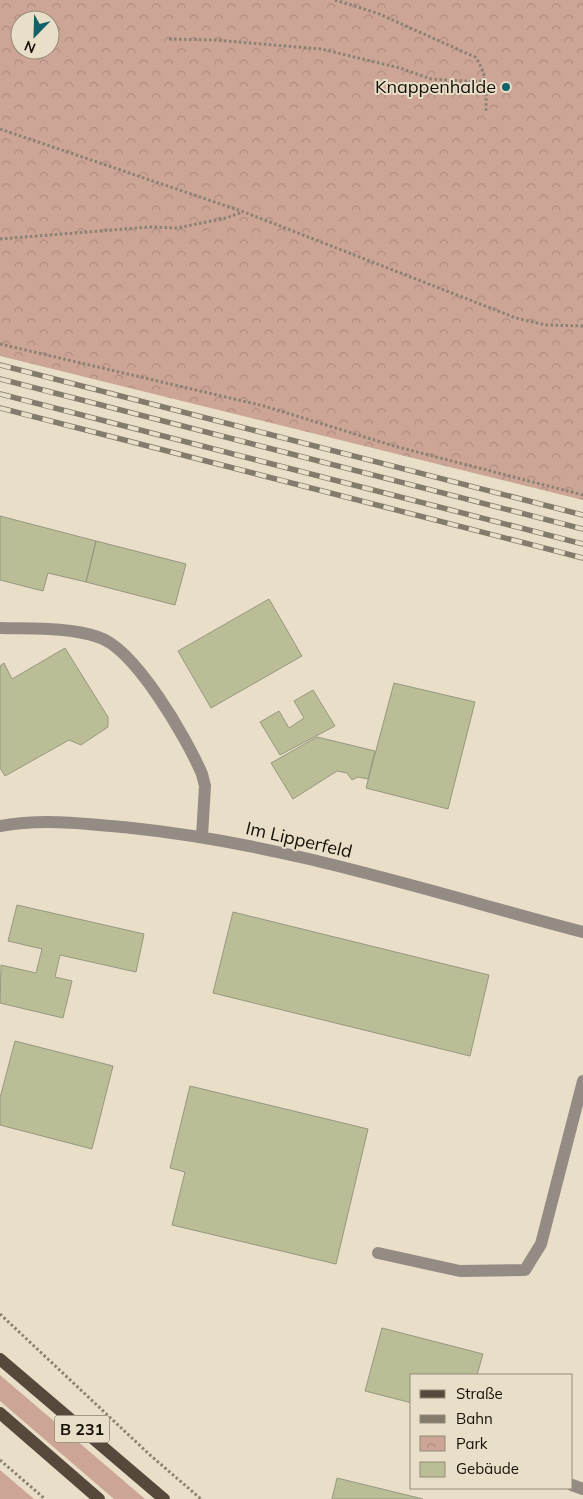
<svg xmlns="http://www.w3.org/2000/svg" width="583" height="1499" viewBox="0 0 583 1499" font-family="Mulish,sans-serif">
<defs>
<pattern id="park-crowns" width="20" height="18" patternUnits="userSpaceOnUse" patternTransform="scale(1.25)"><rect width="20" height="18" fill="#cda597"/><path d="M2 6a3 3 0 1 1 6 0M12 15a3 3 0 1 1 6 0" fill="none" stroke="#af8d81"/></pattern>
</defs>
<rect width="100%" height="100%" fill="#e9dec7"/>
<path fill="#cda597" d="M0,1375L145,1499H114L0,1401Z
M0,1470L34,1499H0Z"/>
<path fill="url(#park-crowns)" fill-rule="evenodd" d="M0,0H583V500L0,356ZM20,20H50V50H20Z"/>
<path fill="#babd96" stroke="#969881" d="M0,516L96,541L86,582L48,573L43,591L0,580Z
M96,541L186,564L175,605L86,582Z
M269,599L302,656L211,708L178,651Z
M65,648L108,717V727L81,745L69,740L5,776L0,768V666L4,663L12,679Z
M394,683L475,702L448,809L366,788Z
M313,690L335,726L280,755L260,722L279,711L289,728L304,718L294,701Z
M317,737L375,751L368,779L358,777L352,780L347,773L337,771L293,799L271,763Z
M17,905L144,934L136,972L60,955L55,977L72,981L63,1018L0,1003L1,965L36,973L42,949L8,941Z
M233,912L489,975L470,1056L213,993Z
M15,1041L113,1066L92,1149L0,1125V1098Z
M190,1086L368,1129L336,1264L172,1225L185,1172L170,1168Z
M382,1328L483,1354L477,1375H412V1403L365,1391Z
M337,1478L423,1499H332Z"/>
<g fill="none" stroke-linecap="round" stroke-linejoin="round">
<path stroke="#8a8272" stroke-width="3" stroke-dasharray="2.5 2.5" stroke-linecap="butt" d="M335,0L377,13L475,57C488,73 486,93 486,112
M169,39L215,40L321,49L400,68L431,79L479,82L485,78
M0,129L244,212L516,318L546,325L583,326
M0,239L150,227L177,228L226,218L243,212
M0,344L264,406L394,446L583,495
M0,1314L150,1455L201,1499
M0,1460L45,1499"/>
<path stroke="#948b84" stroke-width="12" d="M0,628C32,629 68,627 98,637C135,648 187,739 202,774L205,786L202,836
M0,826C44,818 89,824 132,828C286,844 434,893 583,932
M378,1253L460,1271L525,1270L541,1244L583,1081
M572,1485L583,1489"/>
<path stroke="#56483b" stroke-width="12" d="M0,1359L164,1499
M0,1413L99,1499"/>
<g stroke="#837b6c" stroke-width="5.5">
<path id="rail" d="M0,365L583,515
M0,379L583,529
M0,394L583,544
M0,408L583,558"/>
</g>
<use href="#rail" stroke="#e9dec7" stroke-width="4" stroke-dasharray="11" stroke-linecap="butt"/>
</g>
<circle fill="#116169" stroke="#e9dec7" stroke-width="2" cx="506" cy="87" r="5"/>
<g text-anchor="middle" stroke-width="4" stroke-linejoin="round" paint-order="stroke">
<rect fill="#e9dec7" stroke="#544e41" stroke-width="1" x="54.5" y="1415.5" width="55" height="27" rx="4"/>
<g font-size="16" font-weight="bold" fill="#141008">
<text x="82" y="1435">B 231</text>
</g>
<g font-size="18" fill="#141008" stroke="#e9dec7" text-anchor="end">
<text x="496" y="93">Knappenhalde</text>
</g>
<g font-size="18" fill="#141008" stroke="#e9dec7">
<text transform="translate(299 840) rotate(13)" y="6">Im Lipperfeld</text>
</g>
</g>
<rect x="410" y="1374" width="162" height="115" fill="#e9dec7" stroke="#948c7b"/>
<rect x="420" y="1390" width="25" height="8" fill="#56483b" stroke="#948c7b"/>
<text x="456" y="1399" font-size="15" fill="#141008">Straße</text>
<rect x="420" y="1415" width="25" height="8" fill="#837b6c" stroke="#948c7b"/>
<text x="456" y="1424" font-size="15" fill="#141008">Bahn</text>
<rect x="420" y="1436" width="25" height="15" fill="url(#park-crowns)" stroke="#948c7b"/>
<text x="456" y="1449" font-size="15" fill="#141008">Park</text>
<rect x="420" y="1462" width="25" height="15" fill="#babd96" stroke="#948c7b"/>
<text x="456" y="1474" font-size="15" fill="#141008">Gebäude</text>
<g transform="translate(35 35) rotate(203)"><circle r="24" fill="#e9dec7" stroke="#948c7b"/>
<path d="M0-4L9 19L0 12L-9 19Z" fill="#116169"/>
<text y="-8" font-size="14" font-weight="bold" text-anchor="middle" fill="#141008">N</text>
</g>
</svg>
